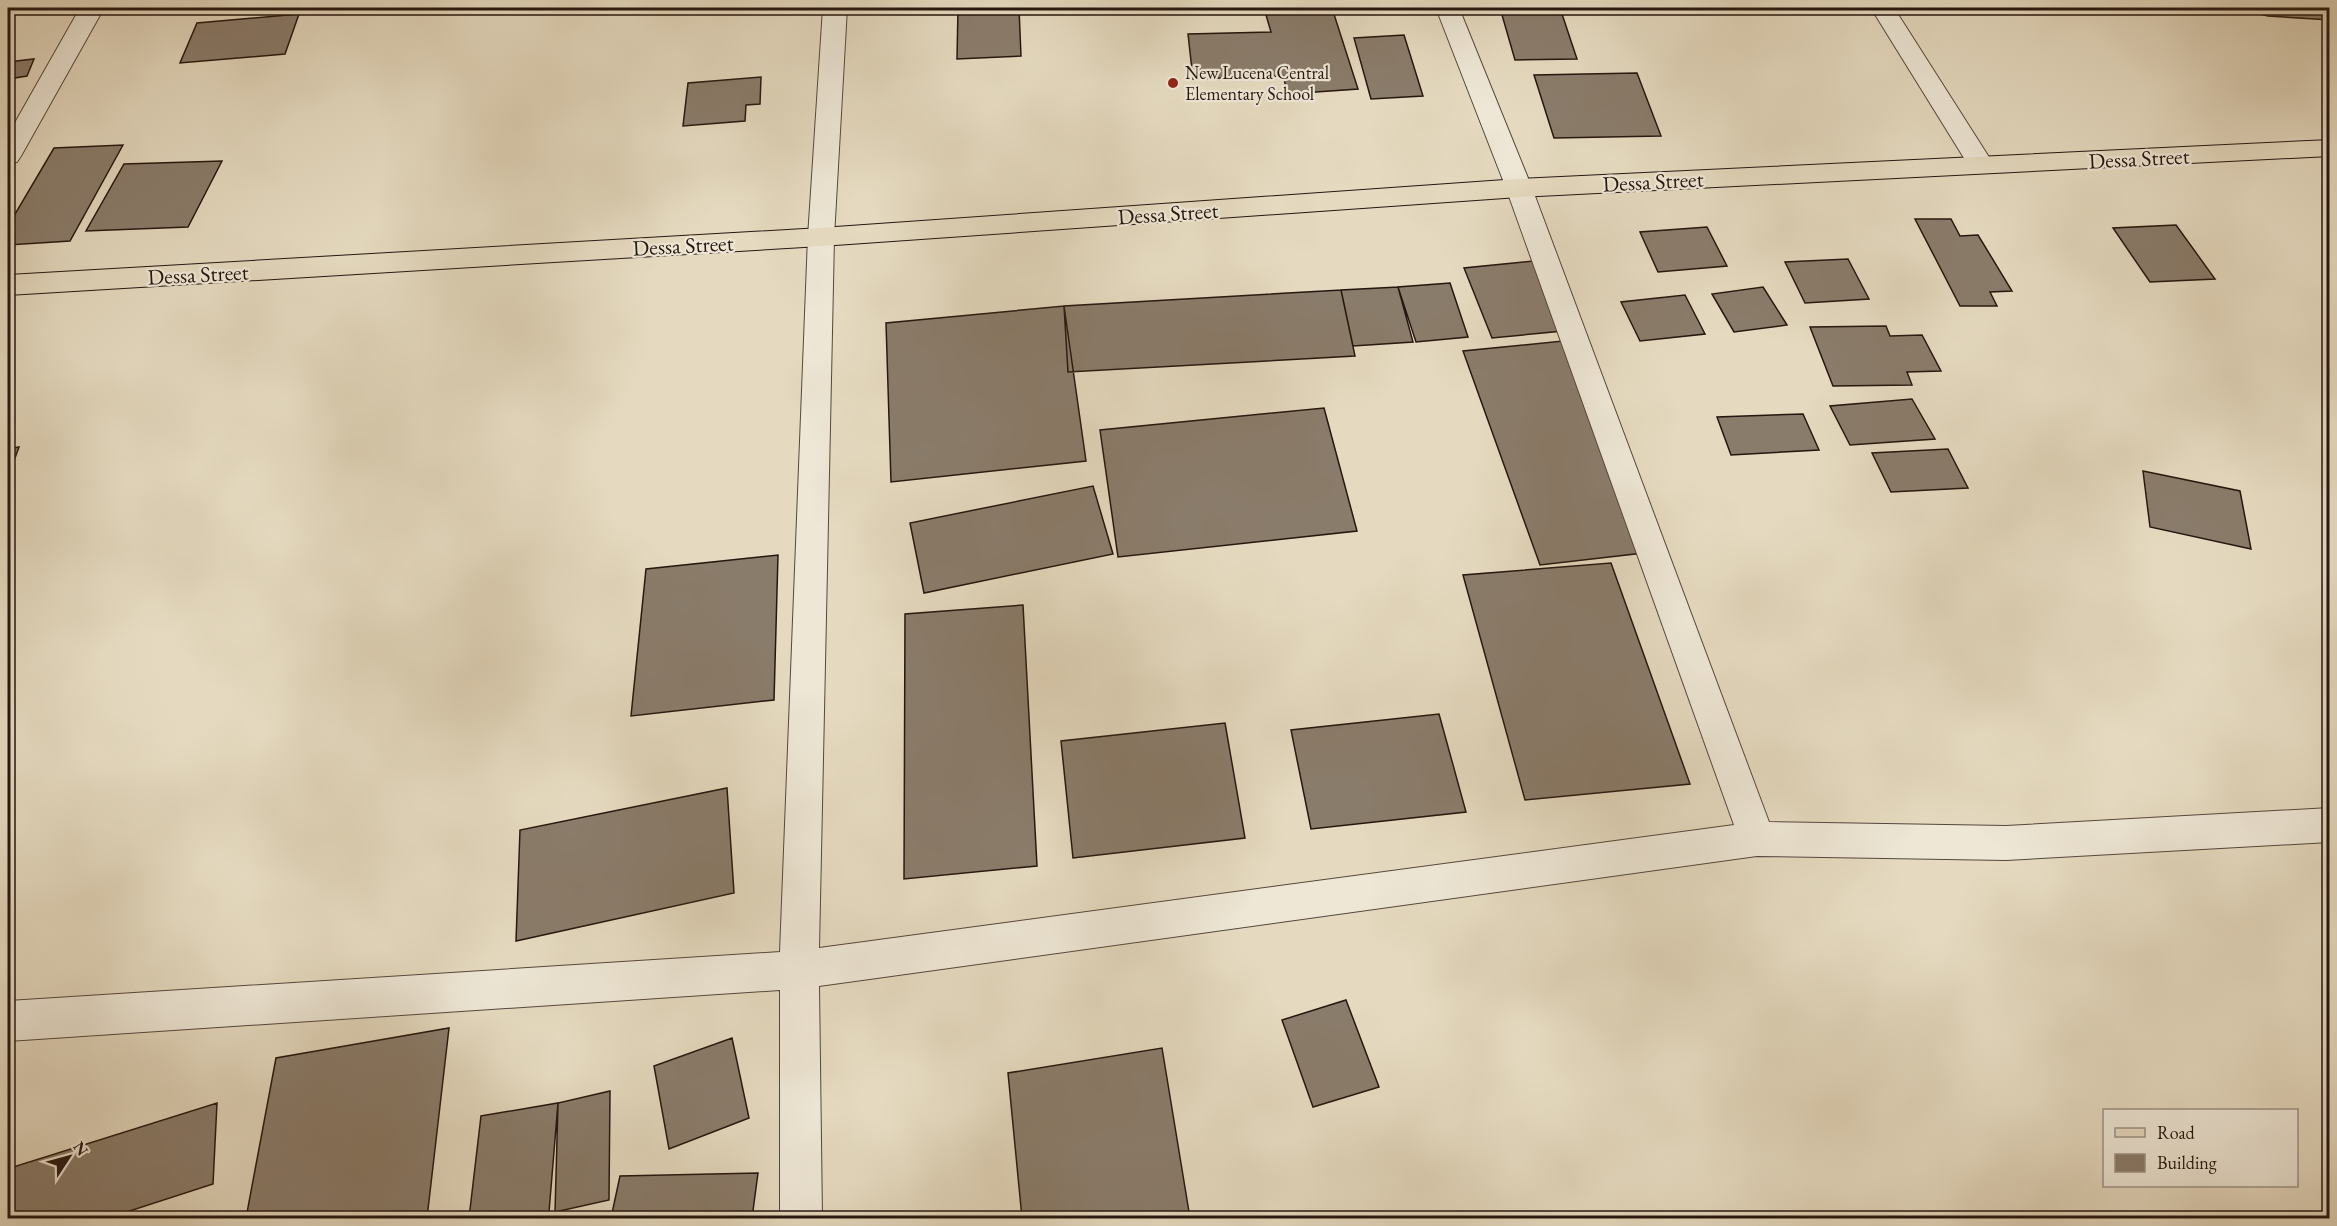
<svg xmlns="http://www.w3.org/2000/svg" width="2337" height="1226" viewBox="0 0 2337 1226" font-family="'EB Garamond',serif">
<rect width="100%" height="100%" fill="#e5dac0"/>
<filter id="stains"><feTurbulence type="fractalNoise" baseFrequency=".00333" numOctaves="4"/><feColorMatrix values="0 0 0 0 .2 0 0 0 0 .09 0 0 0 0 .02 0 0 0 .5 -.17"/></filter>
<radialGradient id="worn" r=".72"><stop offset=".6" stop-color="#630" stop-opacity="0"/><stop offset="1" stop-color="#630" stop-opacity=".3"/></radialGradient>
<path fill="#8a7c6b" stroke="#27160f" stroke-width="1.5" d="M958,8H1019L1021,56L957,59Z
M1264,8H1332L1358,89L1288,94L1283,76L1193,79L1188,34L1271,32Z
M1344,8H1399V9L1345,12Z
M1500,8H1560L1577,59L1515,60Z
M2234,8H2330V20L2268,16Z
M299,14L285,54L180,63L197,23Z
M1404,35L1423,96L1371,99L1354,38Z
M34,59L27,76L8,79V62Z
M1637,73L1661,136L1554,138L1534,75Z
M761,77L760,104L746,105L745,121L683,126L688,83Z
M123,145L70,241L8,245V226L54,148Z
M222,161L188,227L86,231L124,164Z
M1915,219H1951L1960,236L1978,235L2012,291L1990,292L1997,306H1960Z
M2176,225L2215,279L2150,282L2113,228Z
M1707,227L1727,266L1658,272L1640,232Z
M1848,259L1869,299L1805,303L1785,262Z
M1533,261L1563,331L1492,338L1464,268Z
M1450,283L1468,337L1416,342L1398,287Z
M1398,287L1413,342L1353,346L1341,290Z
M1763,287L1787,325L1734,332L1712,294Z
M1341,290L1355,356L1068,372L1064,306Z
M1685,295L1705,334L1640,341L1621,302Z
M1064,306L1086,461L891,482L886,323Z
M1886,326L1890,336L1922,335L1941,371L1907,372L1912,385L1833,386L1810,327Z
M1563,341L1652,552L1540,565L1463,351Z
M1912,399L1935,439L1850,445L1830,406Z
M1324,408L1357,531L1118,557L1100,430Z
M1803,414L1819,450L1731,455L1717,417Z
M19,447L8,477V449Z
M1948,449L1968,488L1891,492L1872,453Z
M2143,471L2240,491L2251,549L2150,527Z
M1093,486L1113,554L924,593L910,523Z
M778,555L774,700L631,716L646,569Z
M1611,563L1690,784L1525,800L1463,575Z
M1023,605L1037,866L904,879L905,614Z
M1439,714L1466,812L1311,829L1291,730Z
M1225,723L1245,838L1073,858L1061,741Z
M727,788L734,893L516,941L520,830Z
M1346,1000L1379,1087L1313,1107L1282,1020Z
M449,1028L427,1218H246L276,1058Z
M732,1038L749,1118L669,1149L654,1066Z
M1162,1048L1190,1218H1022L1008,1073Z
M610,1091L609,1200L555,1212L558,1103Z
M217,1103L213,1184L108,1218H8L10,1168Z
M558,1103L549,1212L512,1218H469L481,1116Z
M758,1173L752,1218H611L620,1176Z"/>
<g fill="none" stroke-linecap="round" stroke-linejoin="round">
<g stroke="#56473b" stroke-width="2">
<path id="minor" d="M80,8H104L21,156L17,162L8,164V135Z
M823,8H847L834,237L819,948L1734,825L1506,188L1436,8H1459L1532,188L1769,822L2006,826L2330,808V842L2006,860L1757,856L819,986L822,1218H780V990L8,1041V1001L780,952L808,237Z
M1871,8H1894L1994,165L1990,171L1981,173L1972,171Z"/>
</g>
<g stroke="#27160f" stroke-width="2">
<path id="primary" d="M2330,140V156L1519,197L821,246L8,295V275L821,228L1519,179Z"/>
</g>
<use href="#minor" fill="#eee7d6" fill-rule="evenodd"/>
<use href="#primary" fill="#e5dac0" fill-rule="evenodd"/>
</g>
<circle fill="#8f2418" stroke="#eee7d6" stroke-width="2" cx="1173" cy="83" r="6"/>
<g text-anchor="middle" stroke-width="4.5" stroke-linejoin="round" paint-order="stroke">
<g font-size="18" fill="#27160f" stroke="#eee7d6" text-anchor="start">
<text x="1185" y="79">New Lucena Central<tspan x="1185" dy="21">Elementary School</tspan></text>
</g>
<g font-size="22" fill="#27160f" stroke="#eee7d6">
<text transform="translate(2139 158) rotate(-3)" y="8">Dessa Street</text>
<text transform="translate(1653 181) rotate(-3)" y="8">Dessa Street</text>
<text transform="translate(1168 213) rotate(-4)" y="8">Dessa Street</text>
<text transform="translate(683 245) rotate(-3)" y="8">Dessa Street</text>
<text transform="translate(198 274) rotate(-3)" y="8">Dessa Street</text>
</g>
</g>
<rect width="2337" height="1226" fill="none" stroke="#e5dac0" stroke-width="30"/>
<rect x="9" y="9" width="2319" height="1208" fill="none" stroke="#27160f" stroke-width="3"/>
<rect x="15" y="15" width="2307" height="1196" fill="none" stroke="#27160f" stroke-width="1.5"/>
<rect x="2103" y="1109" width="195" height="78" fill="#eee7d6" stroke="#9e9386" stroke-width="1.5"/>
<rect x="2115" y="1128" width="30" height="9" fill="#e5dac0" stroke="#9e9386" stroke-width="1.5"/>
<text x="2157" y="1139" font-size="18" fill="#27160f">Road</text>
<rect x="2115" y="1154" width="30" height="18" fill="#8a7c6b" stroke="#9e9386" stroke-width="1.5"/>
<text x="2157" y="1169" font-size="18" fill="#27160f">Building</text>
<g transform="translate(69 1157) rotate(54)" stroke="#eee7d6" stroke-width="4.5" paint-order="stroke">
<path d="M0-4.5L10 22L0 15L-10 22Z" fill="#27160f"/>
<text y="-9" font-size="16" font-weight="bold" text-anchor="middle" fill="#27160f">N</text>
</g>
<rect width="100%" height="100%" filter="url(#stains)"/>
<rect width="100%" height="100%" fill="url(#worn)"/>
</svg>
